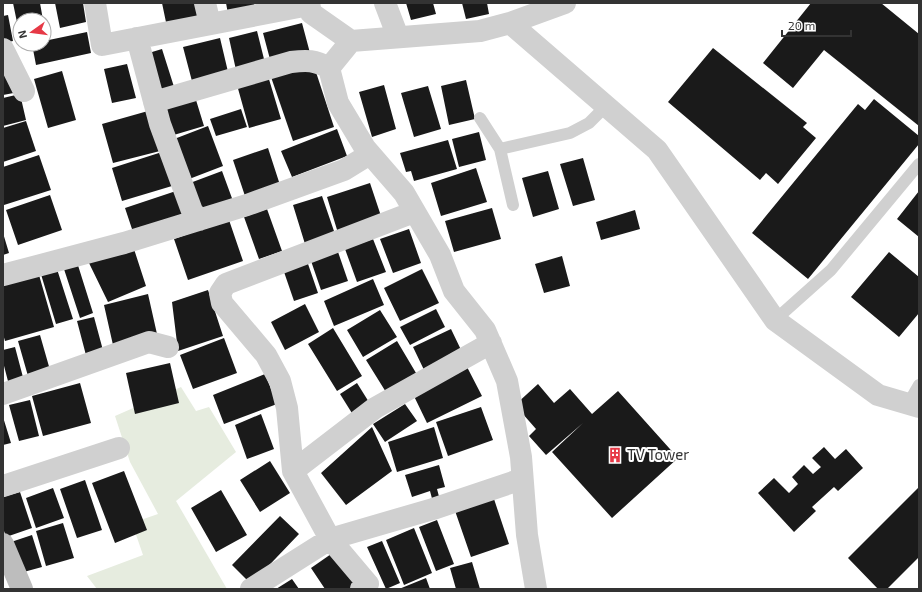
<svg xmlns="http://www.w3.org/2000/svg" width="922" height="592" viewBox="0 0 922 592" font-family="'Exo 2',sans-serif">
<rect width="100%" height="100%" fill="#fff"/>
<path fill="#e6ecdf" d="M181,387L196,411L209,407L236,452L176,501L227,589H97L87,576L143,555L132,523L158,514L130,462L115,416Z"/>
<path fill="#1a1a1a" d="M13,3H40L43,20H20L19,32Z
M55,3H83L86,22L60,28Z
M162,3H197L200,20L167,27Z
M226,3H254L255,9L228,14Z
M406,3H433L436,14L411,20Z
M462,3H487L489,14L466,19Z
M811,3H881L919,34V126L824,50L793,88L763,63Z
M8,15L13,41L3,43V16Z
M302,23L310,53L271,63L263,33Z
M257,31L265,63L236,70L229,38Z
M87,32L91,53L36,65L32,44H44V41Z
M220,38L229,76L193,85L183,47Z
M713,48L807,123L803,127L816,138L778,184L766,173L760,180L668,102Z
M162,49L175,90L155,96L142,55Z
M313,63L334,127L293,141L271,77Z
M127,64L136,98L112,103L104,69Z
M3,65L19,92L3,95Z
M62,71L76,120L48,128L34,79Z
M268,76L281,119L249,128L237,85Z
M466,80L475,119L449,125L441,86Z
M384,85L396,129L372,137L359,92Z
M428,86L441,129L414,137L401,93Z
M20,94L26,120L3,126V98Z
M874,99L919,136V144L808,279L752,233L858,104L865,110Z
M196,100L204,126L167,137L159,111Z
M241,109L247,127L216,136L210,119Z
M148,111L160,151L113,163L102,124Z
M26,121L36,151L3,162V128Z
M208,126L223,166L184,181L169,141Z
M337,129L347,156L292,177L281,151Z
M479,132L486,160L459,167L452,139Z
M448,140L457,169L414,181L411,171L406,172L400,153Z
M268,148L280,185L245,196L233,160Z
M162,152L172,186L122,201L112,168Z
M39,155L51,190L4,205L3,167Z
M583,158L595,200L573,206L560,164Z
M476,168L487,202L441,216L431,183Z
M222,171L233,201L201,212L190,183Z
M548,171L559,209L533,217L522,178Z
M370,183L382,219L338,233L327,197Z
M176,191L186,220L135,238L125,208Z
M919,191V237L897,219Z
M50,195L62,230L18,245L6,210Z
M322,196L335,234L305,244L293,205Z
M492,208L501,239L454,252L445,221Z
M267,209L282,251L259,259L244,217Z
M635,210L640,229L601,240L596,222Z
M229,220L243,261L188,280L174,239Z
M409,229L421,263L393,273L380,239Z
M3,233L9,253L3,255Z
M373,239L386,272L357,282L345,249Z
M133,246L146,286L108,302L89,263Z
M337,249L348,281L321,290L310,258Z
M889,252L919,277V313L899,337L851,297Z
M562,256L570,286L544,293L535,264Z
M76,259L93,313L80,318L62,263Z
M307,261L318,293L294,301L283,269Z
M56,266L73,319L56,324L40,271Z
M422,269L439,303L400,321L384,288Z
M39,275L54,327L5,341L3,334V285Z
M373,279L384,305L334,326L324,301Z
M208,290L223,336L178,351L172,302Z
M148,294L157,334L113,345L104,305Z
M305,304L319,332L285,350L271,322Z
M436,309L445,327L410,345L400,327Z
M380,310L397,337L363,357L347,330Z
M94,317L104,354L87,359L77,321Z
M333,328L362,376L337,391L308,344Z
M451,329L463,354L425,372L413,347Z
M40,335L50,370L28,376L18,341Z
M224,338L237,373L193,389L180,355Z
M397,341L419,378L389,397L366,360Z
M15,347L24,381L9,385L3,362V350Z
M170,363L179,403L135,414L126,373Z
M466,365L482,396L427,423L412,392Z
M265,374L277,404L224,424L213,395Z
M80,383L91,423L43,436L32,396Z
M357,383L372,407L355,418L340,394Z
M538,384L554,403L570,389L592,414L618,391L678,458L612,518L552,452L583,423L546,455L529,436L536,429L515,405Z
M30,400L39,436L19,441L9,405Z
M405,404L417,421L385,442L373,424Z
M481,407L493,440L448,456L436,422Z
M261,414L274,449L247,459L235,425Z
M3,417L11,443L3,445Z
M372,427L392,471L346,505L321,473Z
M434,427L443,458L397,472L388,442Z
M824,447L835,459L846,449L863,468L838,491L834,487L812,507L816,511L794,532L758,493L774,478L789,493L798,484L792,477L804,465L813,474L821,467L812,458Z
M270,461L290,493L260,512L240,480Z
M439,465L445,487L437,489L441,504L434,506L430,491L412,497L405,475Z
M124,471L147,530L115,543L92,483Z
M85,480L102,530L77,538L60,489Z
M919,487V559L918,558L887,589H878L848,558Z
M53,488L64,518L36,528L26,498Z
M221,490L247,535L216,552L191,508Z
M20,492L32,528L6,537L3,528V497Z
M492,493L509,544L471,557L453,505Z
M280,516L299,534L251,584L232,565Z
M437,520L454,564L436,571L419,527Z
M63,523L74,558L46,566L36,531Z
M414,528L432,573L404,585L386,540Z
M32,535L42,567L20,573L11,542Z
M382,541L400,583L386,589L367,547Z
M334,552L357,584L350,589H325L311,568Z
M472,562L480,589H456L450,568Z
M426,578L430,589H399Z
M292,579L299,589H276Z"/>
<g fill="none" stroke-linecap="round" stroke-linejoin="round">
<path stroke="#d0d0d0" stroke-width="12" d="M480,118L500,149L513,205
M500,149L570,133L589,123L606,106
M775,320L831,270L919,164
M908,404L919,385"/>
<path stroke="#d0d0d0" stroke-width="22" d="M95,3L102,45L309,5
M205,3L210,24
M309,3L311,13L351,41L480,31L510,23L565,3
M385,3L398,37
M510,23L657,150L775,320L878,395L919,407
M137,38L160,124L192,211L199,220
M351,41L329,68L338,103L365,148L404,193L440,255L454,291L485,330L507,381L521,457L527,535L536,589
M3,49L24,91
M154,102L291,62C307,60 315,60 329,68
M3,275L124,243L247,205L344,170L370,154
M3,394L149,342L168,347
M293,471L375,408L491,343
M3,486L119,448
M251,589L330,539L433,509L522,479
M361,589L368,584L330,539L293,471L287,408L280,381L266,355L222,303L220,293L226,284L414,212"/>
<path stroke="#bdbdbd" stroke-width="22" d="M3,544L22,589"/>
</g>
<defs>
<g id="building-bare" transform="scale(1.2)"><path d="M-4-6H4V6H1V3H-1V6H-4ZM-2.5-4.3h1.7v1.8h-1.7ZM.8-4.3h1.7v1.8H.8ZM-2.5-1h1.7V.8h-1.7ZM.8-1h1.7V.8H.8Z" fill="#e63946" stroke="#fff" stroke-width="2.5" paint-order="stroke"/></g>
</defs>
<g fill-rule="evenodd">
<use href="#building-bare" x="615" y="455"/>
</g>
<g text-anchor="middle" stroke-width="4" stroke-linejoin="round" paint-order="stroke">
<g font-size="15" fill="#333" stroke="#fff" text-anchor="start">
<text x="627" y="460">TV Tower</text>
</g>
</g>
<rect width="922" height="592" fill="none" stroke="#333333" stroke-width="8"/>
<g transform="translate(32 32) rotate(256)"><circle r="19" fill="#ffffff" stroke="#adadad"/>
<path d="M0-3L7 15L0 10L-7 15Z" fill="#e63946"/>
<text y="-6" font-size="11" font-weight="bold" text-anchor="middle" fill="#333333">N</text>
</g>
<path d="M782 30v6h69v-6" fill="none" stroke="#333333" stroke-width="2"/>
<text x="788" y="30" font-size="12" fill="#333333" stroke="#ffffff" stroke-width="3" paint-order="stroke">20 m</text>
</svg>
